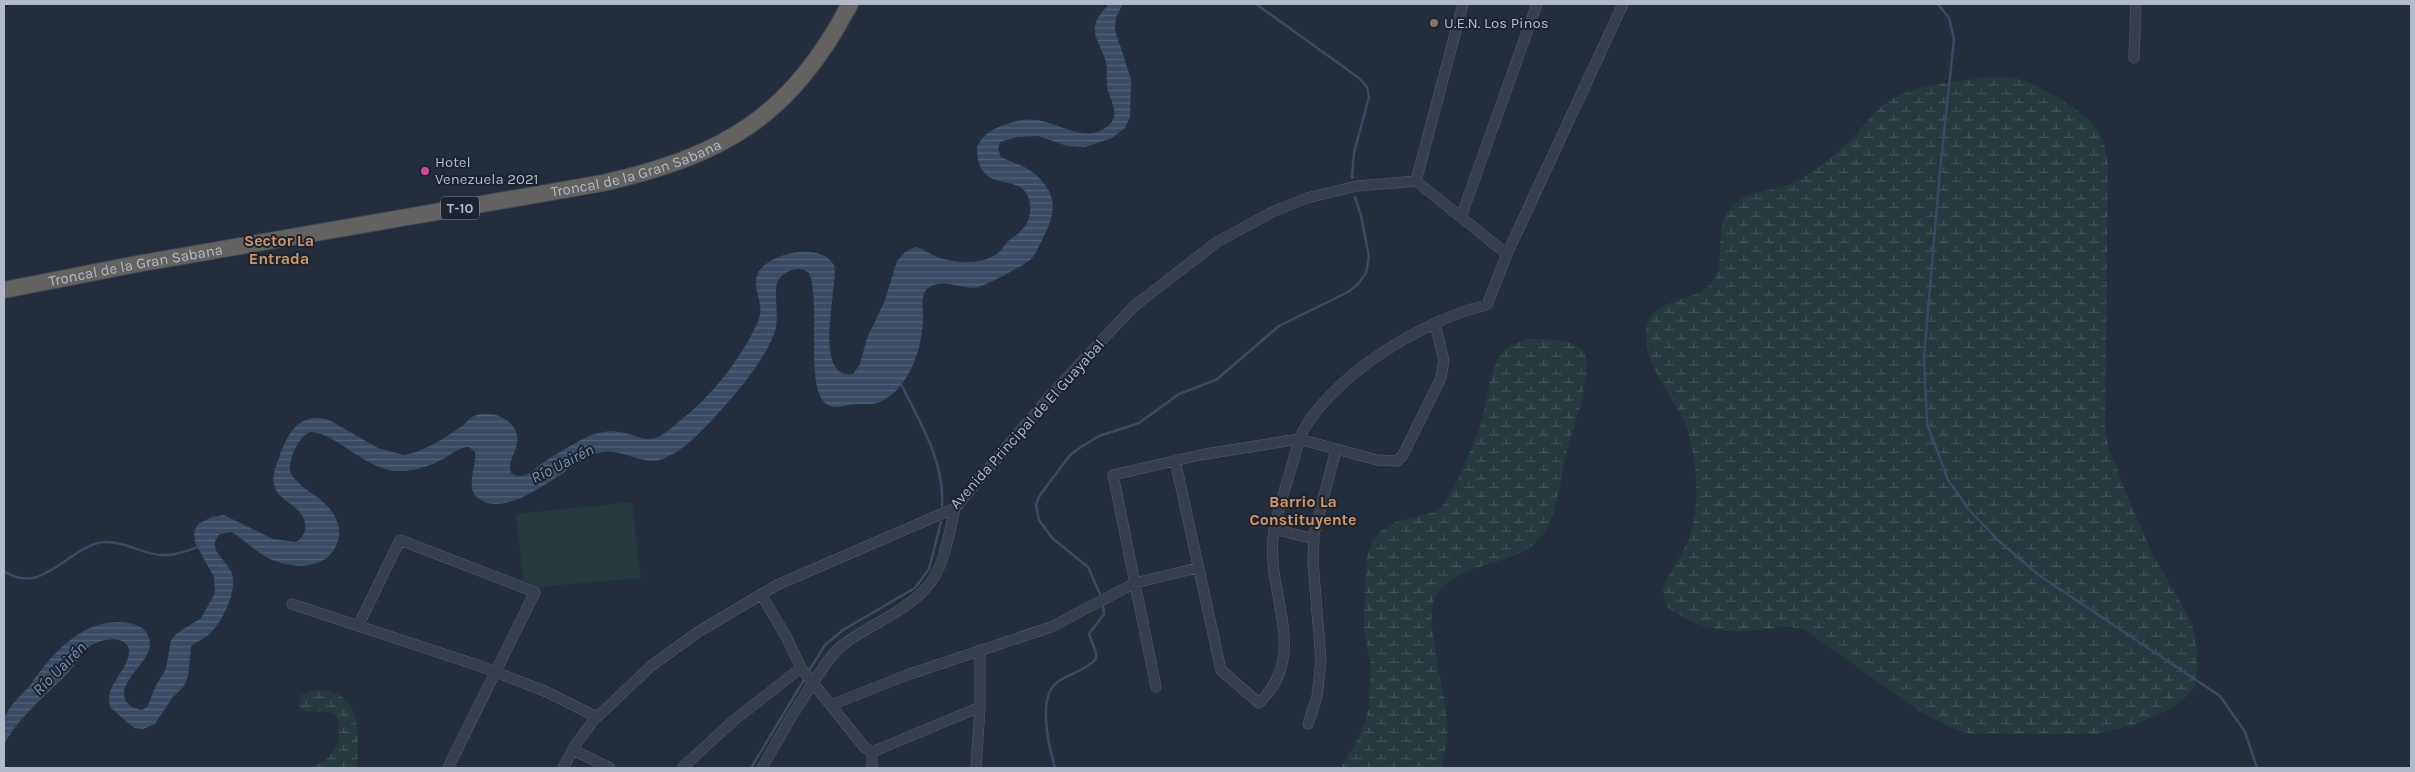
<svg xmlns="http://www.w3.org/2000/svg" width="2415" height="772" viewBox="0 0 2415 772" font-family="Karla,sans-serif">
<defs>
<pattern id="wetland-marsh" width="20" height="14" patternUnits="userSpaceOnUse" patternTransform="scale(1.25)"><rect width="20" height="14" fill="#253a3d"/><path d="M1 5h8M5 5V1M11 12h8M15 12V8" fill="none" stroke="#425458"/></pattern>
<pattern id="water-rules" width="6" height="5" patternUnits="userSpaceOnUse" patternTransform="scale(1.25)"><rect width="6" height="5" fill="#394a65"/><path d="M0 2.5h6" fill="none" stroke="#53627a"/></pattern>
</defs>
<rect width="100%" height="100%" fill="#242d3c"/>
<path fill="#253a3d" d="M632,502L641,578L538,587L523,580L516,514Z"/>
<path fill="url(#wetland-marsh)" d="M1987,77C1997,77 2008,77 2018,79C2039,84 2088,113 2098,131C2104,141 2106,150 2108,161L2105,432L2109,449L2134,512L2154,557L2191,621L2196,638L2197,671L2195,686L2185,698L2170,709L2136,724L2098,734H1972L1954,729L1922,713L1805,630C1786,624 1778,628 1759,630C1722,634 1697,628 1667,607L1662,589C1671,568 1687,550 1692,528C1701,495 1696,440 1679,411C1665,389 1644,358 1646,332C1649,297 1689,304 1709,286C1729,269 1712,230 1730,208C1746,189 1771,193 1792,183C1810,175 1835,155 1850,141C1862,129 1871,114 1886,103C1915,83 1953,83 1987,77Z
M1527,339C1542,339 1576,337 1584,353C1594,373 1571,434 1566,456C1561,477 1559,499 1551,519C1548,527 1543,535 1537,541C1511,568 1452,561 1434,600C1425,619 1444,690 1447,716C1449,733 1445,751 1442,768H1341L1361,733L1369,708L1371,665L1364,631V613L1367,557L1372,541L1378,533L1393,523L1438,511L1444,504L1457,482L1481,425L1492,373L1499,356L1511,345Z
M317,689C351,691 358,714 358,745C358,753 358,761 356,768H306C315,766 323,763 330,756C336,748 339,740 339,730C340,699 307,720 298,706L301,695Z"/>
<path fill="url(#water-rules)" d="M1108,4H1123L1116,17L1115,30L1131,79L1130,117L1125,128L1112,138L1085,147L1067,146L1038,136L1017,137L1000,142L998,149L1001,157C1012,163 1025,165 1035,174C1058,194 1056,213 1043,238C1039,245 1037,252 1032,258C1025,265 989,284 979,287C962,291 942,276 927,289C920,296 923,309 923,318C922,349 910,388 880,402C873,405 865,404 857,404C848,404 837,410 828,405C803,392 822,301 809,273C801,265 786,270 779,279C772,289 780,316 775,331C768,355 737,393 719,412C703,430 687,448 665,458C642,469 620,444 595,454C567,465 510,521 479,499C464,489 477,466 475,452L469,447C460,447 453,453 445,458C430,466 414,472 397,471C365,470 334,431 310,432C297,438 289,459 290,472C302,493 330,498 337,522C341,531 339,543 333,551C319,572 285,567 266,557C254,550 244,540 232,532L220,534C204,550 230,561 233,577C235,596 222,624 207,636C201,640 195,642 191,647L188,676L184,686L172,698L155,724L143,729L134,728L111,708C101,685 135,666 128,647C122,634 99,640 90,646C81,653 75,665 68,673C44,697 22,714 4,744C4,736 3,728 4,721C6,707 23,695 31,684C41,670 50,658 63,646C79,632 96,622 118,622C127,622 140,624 146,632C162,654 125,673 124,693C123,703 133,709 142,710L148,706L155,687L166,669L171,640L176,634L201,618L215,593L214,577L195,543L194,531L198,524L212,517L224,515L273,539L296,542C303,538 306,531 305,523C302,505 278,502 274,485C272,476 276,466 279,458C287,433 300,411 329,420L378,448L404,455C423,452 447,437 462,426C466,423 469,418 474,416C488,410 511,417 516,432C522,447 506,460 511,473C516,476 520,477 526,475C531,473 536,468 541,464C552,456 565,449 577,442C590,435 604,429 620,432C639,435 648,446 666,432C703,404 728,377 751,336C754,329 758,323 760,315C763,301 750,284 759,271C773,252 820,242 834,265C839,285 811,380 853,374L860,364L867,338L884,303L897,261L905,252L916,247C926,250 934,257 944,259C961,264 985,264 999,252C1004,248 1006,242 1012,238C1024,230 1032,220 1030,204C1025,167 977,200 977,147C982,136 989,131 999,127C1011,122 1024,118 1037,120C1060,123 1087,145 1109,125C1122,114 1108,98 1107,86C1106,77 1108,67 1105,59C1102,48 1093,38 1095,26C1096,17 1104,11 1108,4Z"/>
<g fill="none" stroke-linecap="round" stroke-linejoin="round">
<path stroke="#394a65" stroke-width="2.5" d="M1256,4L1359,78L1367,87L1369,97L1354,153L1352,178
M1938,4L1949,18L1954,39L1940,171L1924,357L1927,423L1948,480L1970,511L2000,542L2040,576L2220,696L2245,732L2257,768
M901,384C920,422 945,463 942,506
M4,571C43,598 70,544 105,542C125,541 141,554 161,555C174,556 186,551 198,547
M1100,594L1088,567L1052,538L1039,520L1036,505L1040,495L1070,455L1081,447L1099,436L1139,423L1179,394L1216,380L1279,326L1348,292L1358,284L1366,273L1369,257L1361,216L1355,197
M810,669L825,645L843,630L915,588L929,569L941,522
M751,768L804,680
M1055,768C1049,747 1036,695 1059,681C1071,673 1086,670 1096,659V653L1089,634L1104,614L1103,606"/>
<g stroke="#555d6a" stroke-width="11">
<path id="minor" d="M2134,58L2136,4
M1416,181L1463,4
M1461,217L1537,4
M1175,460L1221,670L1259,703C1310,654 1267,596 1273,539C1277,505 1292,472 1299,439C1326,379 1423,319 1487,305L1507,254L1623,4
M1274,529L1314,539
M761,594L787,638L801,668L865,748L872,752
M292,604L480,666L547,692L597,717
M358,626L400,540L535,592L448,768
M1156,687L1113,475L1200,455L1299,439L1377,460L1397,461L1403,455L1441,378L1444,361L1435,324
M831,705L907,675L1051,627L1135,583L1197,568
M1308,724L1317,697L1321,661L1313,562L1314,534L1336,450
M573,750L610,768
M872,752L980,707
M563,768L576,744L593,721L651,666L698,632L777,585L955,508L1049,397L1133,307L1217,242L1272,212L1307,198L1357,186L1416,181L1507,254
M682,768L733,721L801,668
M762,768C777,741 792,715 809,689C818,676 826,661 838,649C851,637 868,629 883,620C941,587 941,570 955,508
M872,768V752
M976,768L980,707V650"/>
</g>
<g stroke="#424a57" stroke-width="18">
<g id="trunk">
<path id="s1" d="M4,290L137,264L603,183C725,155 790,117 850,4"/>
</g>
</g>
<use href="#minor" stroke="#373f4c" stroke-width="10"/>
<use href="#trunk" stroke="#646260" stroke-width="16"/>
</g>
<circle fill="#8d6e63" stroke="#1c2431" stroke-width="2" cx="1434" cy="23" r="5"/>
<circle fill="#d1479c" stroke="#1c2431" stroke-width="2" cx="425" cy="171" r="5"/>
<g text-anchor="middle" stroke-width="4" stroke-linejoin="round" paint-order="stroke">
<rect fill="#1c2431" stroke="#868d9a" stroke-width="1" x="441" y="196.5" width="38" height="23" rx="4"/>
<g font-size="14" font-weight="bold" fill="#b3bac7">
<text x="460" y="213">T-10</text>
</g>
<g font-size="15" fill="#b3bac7" stroke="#1c2431" text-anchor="start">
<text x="1444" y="28">U.E.N. Los Pinos</text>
<text x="435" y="167">Hotel<tspan x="435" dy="17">Venezuela 2021</tspan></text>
</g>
<g font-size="15" fill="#b3bac7" stroke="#1c2431">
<text dy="5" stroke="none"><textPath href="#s1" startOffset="644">Troncal de la Gran Sabana</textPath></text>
<text dy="5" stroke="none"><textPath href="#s1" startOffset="134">Troncal de la Gran Sabana</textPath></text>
<text transform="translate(1027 424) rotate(-48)" y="5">Avenida Principal de El Guayabal</text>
</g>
<g font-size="16" font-weight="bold" fill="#d29563" stroke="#1c2431">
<text x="279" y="246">Sector La<tspan x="279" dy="18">Entrada</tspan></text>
<text x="1303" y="507">Barrio La<tspan x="1303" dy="18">Constituyente</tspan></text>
</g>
<g font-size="16" font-style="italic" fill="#7c90af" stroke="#1c2431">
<text transform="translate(562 463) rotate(-27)" y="6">Río Uairén</text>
<text transform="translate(59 668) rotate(-45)" y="6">Río Uairén</text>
</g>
</g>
<rect width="2415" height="772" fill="none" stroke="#b3bac7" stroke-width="10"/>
</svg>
